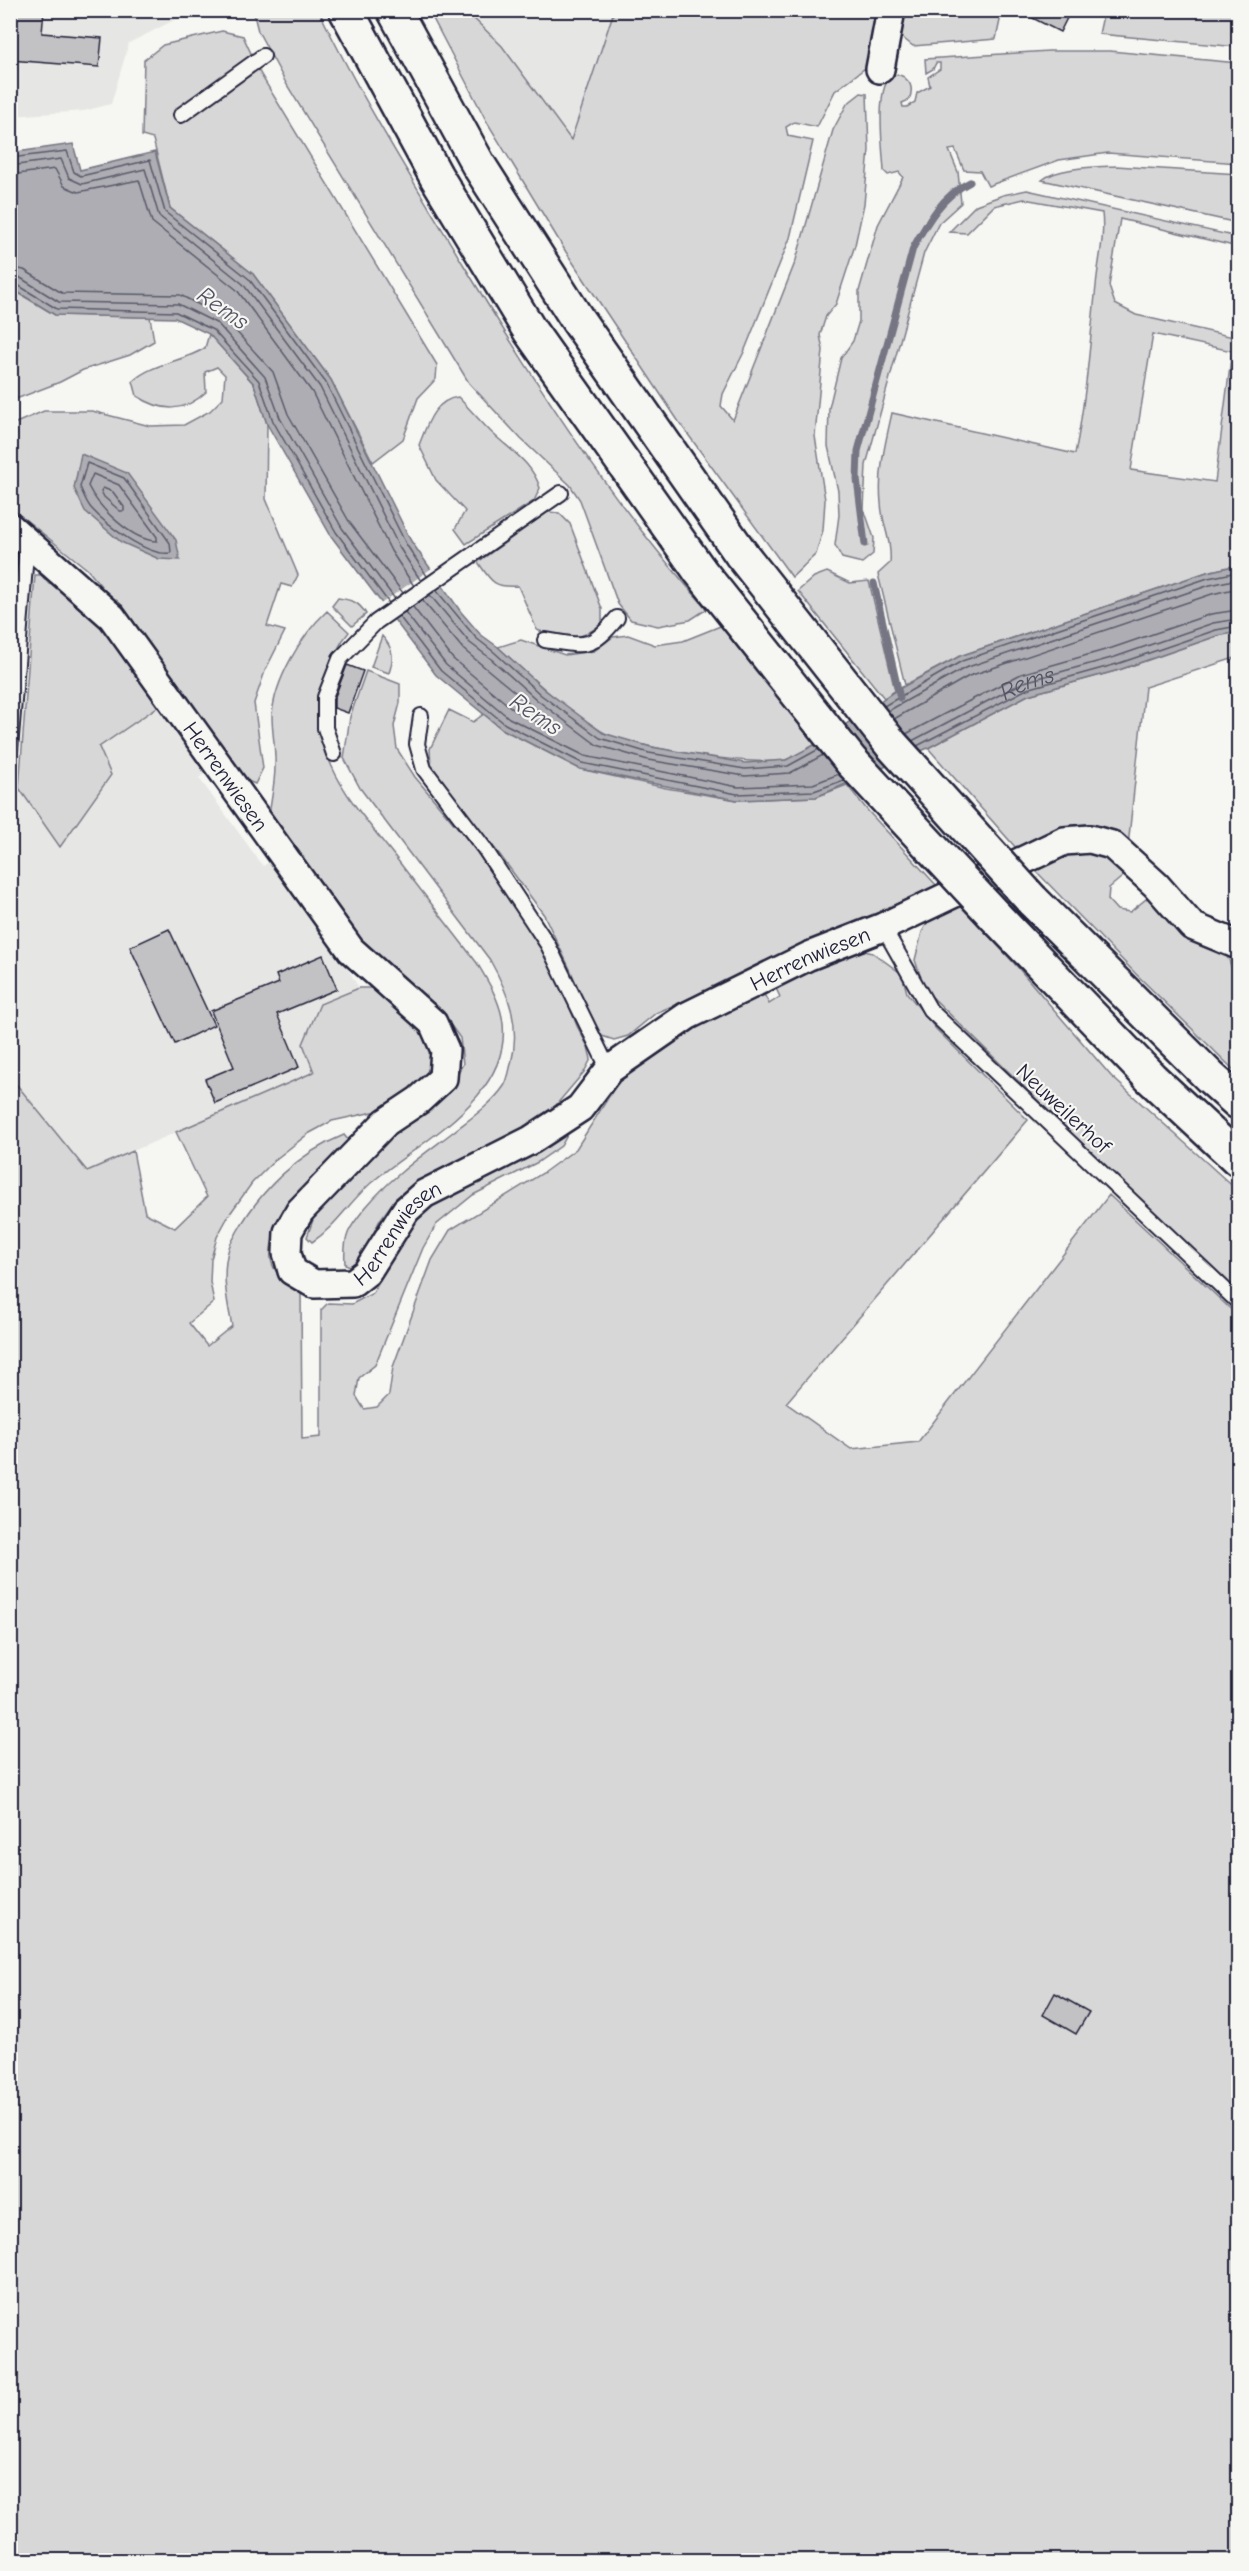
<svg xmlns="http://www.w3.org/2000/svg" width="1249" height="2571" viewBox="0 0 1249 2571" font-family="'Comic Neue',sans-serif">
<rect width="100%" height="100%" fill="#f6f6f2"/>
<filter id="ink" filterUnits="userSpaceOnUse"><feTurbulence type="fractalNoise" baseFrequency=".0167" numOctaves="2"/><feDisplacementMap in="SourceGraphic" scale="12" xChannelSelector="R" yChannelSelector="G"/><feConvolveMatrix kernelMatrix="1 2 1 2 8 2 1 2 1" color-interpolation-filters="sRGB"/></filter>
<g filter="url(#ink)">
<path fill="#e6e6e4" d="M11,11H192L129,43L111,104L84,111L11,116Z
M466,11H614L571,141L502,46Z
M163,703L211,769L199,778L263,866L277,857L322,925L359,988L320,1004L315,1072L87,1171L11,1077L10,876L19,788L60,847L99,747Z"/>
<path fill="#d7d7d7" stroke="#7c7c89" stroke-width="1.5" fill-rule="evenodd" d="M253,11H319C361,98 413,181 463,264C536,384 612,504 707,609L690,620L658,626L631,620L618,604L580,500L570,485L521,439L469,383L287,85L258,31Z
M429,11H466L502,46L571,140L614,11H883L869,65L835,91L817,127L794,122L786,127L788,136L813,141L790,238L744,352L723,394L721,406L733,420L796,260L833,130L847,104L861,93L867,94L869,150L864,204L855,245L836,304L826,316L820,335L823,350L815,436L825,500L823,530L816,554L792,577L679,422L566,252L487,122Z
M896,11H1002L996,39L913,46L895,32Z
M1104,11H1238V47L1099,34Z
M222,31L243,36L261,75L437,365L436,379L418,398L403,439L373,462L331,380L253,274L170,208L153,139L142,136L144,60L163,45Z
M1049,51H1110L1238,63V163L1108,153L1059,160L988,186L980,171L964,170L955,149L949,150L958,172L961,203L939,223L924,253L866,465L864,509L874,538L873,554L862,563L842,558L835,545L839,515L838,491L828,446L829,408L841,358L853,341L859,321V291L878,225L903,177L899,172L888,175L884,171C883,152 874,83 893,76C898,74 903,76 906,79C913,85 912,93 909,100L902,103L903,107H907L915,102L917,93L930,86L928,77L940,69V63H936L933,69L926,73L925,59Z
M1116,166L1238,174V223L1042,180C1057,167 1096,167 1116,166Z
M1027,190L1238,237V247L1120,219L1109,286L1115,304L1136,315L1238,338V565L1207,572L960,656L905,685L878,574L890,563C892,540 882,525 881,503C878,472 885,444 892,413L1075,454C1086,399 1090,342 1096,286C1098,261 1105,238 1102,213L1024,199L994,206L967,233L949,232L976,205L1003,195ZM1153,334L1232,351L1215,482L1131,470Z
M10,288L55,315L150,317L154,341L130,355L83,370L60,382L11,401Z
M209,334L254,384L267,424L266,499L298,575L292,587L281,584L267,626L285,631L265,671L254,703L263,768L255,784L236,776L134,626L87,569L11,508V425L44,411H92L150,426L184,425L210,411L223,398L225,375L217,367L205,372L206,392C184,413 162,412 137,396L133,381C152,363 183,362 205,348Z
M458,397C469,408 480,421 491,432C510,450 532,462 540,488L534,501L466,544L455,529L465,511L436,480L419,445C427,425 434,400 458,397Z
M548,512L559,513L570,524L602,609V623C581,642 564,640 537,630L518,586C493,588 491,581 478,562Z
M10,551L19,584L10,697Z
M827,572L850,583L869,581L895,691L884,698L798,591L814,577Z
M35,575H41L49,584L62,577L110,623L163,703L99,747L111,775L60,847L19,788Z
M338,598C352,600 359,602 366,614L352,626L332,606Z
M327,611L349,632C337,646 333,660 327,677C302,752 353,803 396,858C423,893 450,928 477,963C487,980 498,997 502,1017C516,1093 426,1138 377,1178C352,1197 338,1225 312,1242L307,1237L314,1217L348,1170L450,1086L463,1064L460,1038L442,1013L404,984L364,947L268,827C269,807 275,787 275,767C276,750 272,733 272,716C274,681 301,635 327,611Z
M723,625L818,743C808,748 796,758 785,760C755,767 627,747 601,731C563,708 531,677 498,647L521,640L565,655L594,651L613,637L628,635L655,645L683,641Z
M1238,632V657L1145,687L1128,846L1115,831L1089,824L1058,828L1017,849L928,748L1028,695L1119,670L1217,636Z
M382,636C394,649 394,658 389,673L371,667Z
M366,671L400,684V703L394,726L397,749L415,777L467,839L518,906L550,957L577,1026L588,1047L591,1059L584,1072L551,1111L534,1125L418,1181L396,1198L380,1220L360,1260L350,1266L345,1264C343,1235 349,1228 366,1207C391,1177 423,1155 453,1132C471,1118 491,1105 504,1086C508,1080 509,1071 511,1064C521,1026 509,994 490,960L360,788L344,758L350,717Z
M449,710L473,722L484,714L502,729L580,769L666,788L737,800L816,797L847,785L868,811L938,887L877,917L656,1013L628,1036L614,1040L602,1036L592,1022L570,969L544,915L500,855L442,783L431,766L430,749Z
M1085,850L1112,857L1128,872L1109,888L1108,900L1117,910L1130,912L1151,895C1172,911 1205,931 1222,949C1235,964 1230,977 1238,986V1074L1136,974L1034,869L1063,854Z
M953,898L1014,963L1111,1076L1238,1191V1296L925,990L915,960L922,932L934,911Z
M855,949L873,953L902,974L907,993L936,1029L1028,1120L786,1403L851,1449L918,1442L1109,1195L1238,1316V2560H11L10,1090L17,1085L87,1171L133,1151L145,1213L175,1228L207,1197L176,1132L314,1072L303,1044L320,1004L359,988H371L417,1019L433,1045L431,1064L422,1082L387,1109L332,1121L308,1134L276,1159L252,1183L229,1215L217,1237L211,1259L210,1282L214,1302L189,1323L207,1346L232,1326C227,1301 221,1273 229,1248C230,1243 235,1237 237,1232C261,1189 299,1153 344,1135L349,1141C326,1164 250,1236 276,1271C283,1279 293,1286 301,1293L302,1439L321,1437V1310L328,1303L352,1304L373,1293L397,1244L418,1212L565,1128L569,1132L561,1146L538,1162L473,1195L436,1225L423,1248L375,1365L359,1378L356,1396L364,1409L377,1407L389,1395L393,1367L432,1260L450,1230L543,1173L576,1149L620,1079L700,1019L754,988L765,996L769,1004L780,997L775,986Z"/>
<path fill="#adadb3" stroke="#757583" stroke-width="1.5" d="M73,144L80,170L155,152L170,208L253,274L331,380L411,541L461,612L480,634L498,647L545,690L603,733L651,747L745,763L786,760L818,743L895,691L960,656L1207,572L1238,565V632L1217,636L1119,670L1028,695L928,748L816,797L737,800L580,769L502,729L436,675L331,536L267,424L254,384L209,334L175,318L55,315L11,288L10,153Z
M81,454L127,473L176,540L180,560L159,559L121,542L85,511L74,488Z"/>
<path fill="#f6f6f2" d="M432,568L444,586L392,622L379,605Z"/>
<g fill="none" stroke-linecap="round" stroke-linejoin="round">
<g stroke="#5a5a6b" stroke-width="1.5">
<path d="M10,158L67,151L74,172L81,176L150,160L165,212L249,279L326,383L406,544L427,576"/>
<path d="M10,166L61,159L69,178L82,184L145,169L159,216L243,284L320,387L399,547L421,581"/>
<path d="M10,175L55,169L64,186L78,192L139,180L152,222L237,290L312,392L391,551L414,586"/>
<path d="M10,267L24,270L62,293L180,295L223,317L273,372L288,414L350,523L403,593"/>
<path d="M10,276L19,277L59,302L178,304L218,324L265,377L280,418L342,528L395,599"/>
<path d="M10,283L16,284L57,309L176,312L213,330L259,381L273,421L336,532L389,603"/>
<path d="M87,463L124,478L170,543L171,553C148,557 106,525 91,508C86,502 83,493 80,487Z"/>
<path d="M93,474L119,485L157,537V541C132,541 98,507 88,486Z"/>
<path d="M103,488L113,492L124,507V511H120L104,497L101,491Z"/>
<path d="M436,590L476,638L494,652L541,695L600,738L649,753L745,769L788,766L819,749"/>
<path d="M430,595L470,643L490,658L537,700L597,745L648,760L745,776L790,773L823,755"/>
<path d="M413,607L453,659L514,710L547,727L551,726V722L464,650L422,600"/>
<path d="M405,612L446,665L509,718L585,756L738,787L813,784L839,774"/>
<path d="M399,616L441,671L505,724L582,763L737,794L814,791L844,780"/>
<path d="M884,706L962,661L1208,578L1238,572"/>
<path d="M888,711L965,668L1210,585L1238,579"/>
<path d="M894,719L969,676L1212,594L1238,588"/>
<path d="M906,734L1021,674L1112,648L1211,614L1238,610"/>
<path id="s1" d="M912,741L1024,682L1115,657L1213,623L1238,619"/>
<path d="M917,746L1027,689L1117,664L1216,630L1238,626"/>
</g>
<path stroke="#757583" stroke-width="7" d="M865,544L857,479L858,451L913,248C927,222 943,195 970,182
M874,583L900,698"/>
</g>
<path fill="#c2c2c4" stroke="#22223b" stroke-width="1.5" d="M10,10H44L42,33L102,38L99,67L10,60Z
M1017,10H1071L1060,32Z
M347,665L363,671L348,713L334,708V699Z
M169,929L214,1025L175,1044L130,947Z
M323,955L337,989L277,1014L299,1067L215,1103L205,1079L234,1067L211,1011L279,983L276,975Z
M1055,1993L1089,2012L1076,2034L1043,2015Z"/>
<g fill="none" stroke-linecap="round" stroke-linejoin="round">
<g stroke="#22223b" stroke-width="18">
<path id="service" d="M181,115L263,56
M545,640C584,646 590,651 617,618
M421,716L417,744L424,769L484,848L548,945L609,1070
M10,749L27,542
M334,754L325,728V697L340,659L376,622L561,493
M883,927L930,1010L1238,1302"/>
</g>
<g stroke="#22223b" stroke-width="32">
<g id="minor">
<path d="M880,69L891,10"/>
<path id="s2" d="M10,527L112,617L351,950L433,1023L445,1050L443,1078L419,1100L386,1122L300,1211L288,1232L287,1253L292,1271L314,1284L353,1283L367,1272L406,1210L424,1194L531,1140L580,1108L609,1070L687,1016L809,956L883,927L1064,841L1090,839L1112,845L1156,885L1192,926L1238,945"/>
</g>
</g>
<g stroke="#22223b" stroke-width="38">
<path id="trunk" d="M346,10L436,176L530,331L700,571
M394,10L478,164L577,319L742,555
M1032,900L1210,1077L1238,1102
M995,916L1151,1078L1238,1159"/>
</g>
<use href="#service" stroke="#f6f6f2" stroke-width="14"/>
<use href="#minor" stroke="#f6f6f2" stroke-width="27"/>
<use href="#trunk" stroke="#f6f6f2" stroke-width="33"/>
<g stroke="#22223b" stroke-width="38" stroke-linecap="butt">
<path id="trunk-bridge" d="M742,555L891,744L1032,900
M700,571L851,761L995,916"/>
</g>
<use href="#trunk-bridge" stroke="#f6f6f2" stroke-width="33"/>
</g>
</g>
<g text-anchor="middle" stroke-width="4.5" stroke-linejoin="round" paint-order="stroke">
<g font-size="22" fill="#22223b" stroke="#f6f6f2">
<text dy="8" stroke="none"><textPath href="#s2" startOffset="332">Herrenwiesen</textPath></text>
<text dy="8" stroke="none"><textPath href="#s2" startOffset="1610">Herrenwiesen</textPath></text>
<text transform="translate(1064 1108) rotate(43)" y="8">Neuweilerhof</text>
<text dy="8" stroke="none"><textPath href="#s2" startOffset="1106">Herrenwiesen</textPath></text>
</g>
<g font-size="24" font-style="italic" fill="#535365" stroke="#f6f6f2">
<text transform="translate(223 308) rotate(35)" y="8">Rems</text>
<text dy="8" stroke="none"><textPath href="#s1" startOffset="129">Rems</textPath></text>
<text transform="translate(536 714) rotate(34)" y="8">Rems</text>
</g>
</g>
<rect width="1249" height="2571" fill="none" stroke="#f6f6f2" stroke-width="36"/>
<rect x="18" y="18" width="1213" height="2535" fill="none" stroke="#22223b" stroke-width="2" filter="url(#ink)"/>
</svg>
